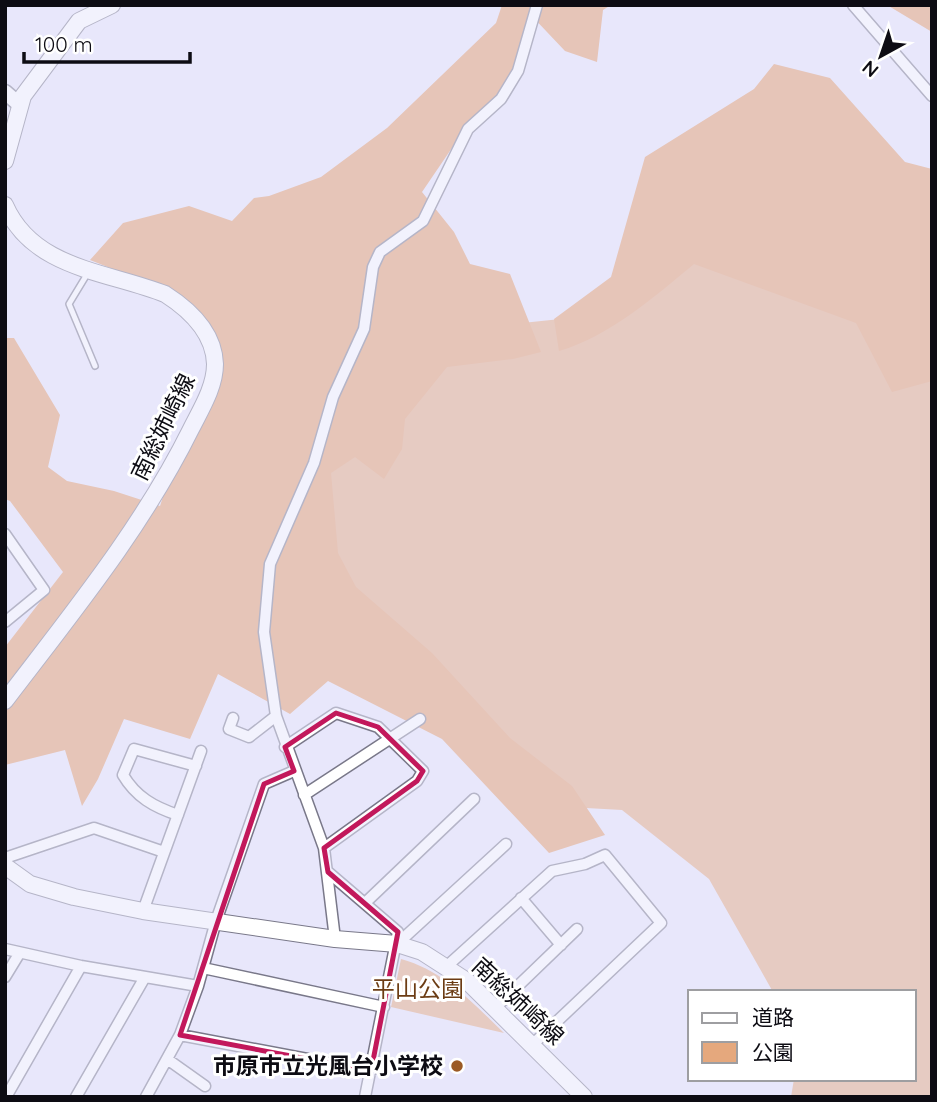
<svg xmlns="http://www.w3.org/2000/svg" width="937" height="1102" viewBox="0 0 937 1102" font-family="Quicksand,'Noto Sans JP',sans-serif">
<rect width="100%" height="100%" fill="#e8e7fb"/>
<path fill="#e5a87d" d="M696,235L932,295V1097H791L794,1079H914V992H773L709,879L622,810L550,806L437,726L295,660L291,422L457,330L608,314Z
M401,959C444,971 472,1002 504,1033L391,1007Z"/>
<path fill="#e49b66" d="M502,5H611L603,10L597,62L565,51L529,13L514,80L456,142L422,192L454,232L470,264L510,274L541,352L513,359L447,367L405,419L402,449L384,479L355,457L331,473L338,553L356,587L432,653L510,738L572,786L605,835L549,853L442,739L328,681L290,714L218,674L190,739L124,719L98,779L82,806L65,750L5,765V647L63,572L10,501L5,499V338H14L60,415L48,467L67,481L114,491L160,506L174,463L222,359L173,293L90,260L123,223L189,206L232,221L254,198L269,196L321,177L387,128L496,23Z
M887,5H932V32Z
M774,64L830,78L905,162L932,169V381L892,392L856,323L694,264C654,297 610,336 559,351L554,319L611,277L645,157L754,89Z"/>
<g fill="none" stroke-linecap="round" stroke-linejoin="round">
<g stroke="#797889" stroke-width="8">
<path id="service" d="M89,271L69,304L95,366"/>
</g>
<g stroke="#797889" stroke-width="13">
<path id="minor" d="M853,5L932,96
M5,534L44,590L5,622
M233,718L229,729L249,737L276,716
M285,747L336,713L378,727L423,771L417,781L324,848
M304,795L420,719
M178,815C154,807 136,797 123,775L134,749L196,766
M5,858L94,828L164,852
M328,872L398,932L365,1097
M521,898L561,945
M365,903L474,799
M143,911L201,751
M335,939L324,848L276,716L264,632L270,564L314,463L333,397L364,329L373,267L380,252L423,221L468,129L501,99L518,71L537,5
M397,944L506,844
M5,949L81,966L198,986
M446,967L552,871L585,864L605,855L661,923L532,1045
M203,968L384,1007
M5,977L19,954
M494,1009L577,929
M180,1035L371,1071
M167,1059L205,1086
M6,1097L81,966
M76,1097L145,977
M146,1097L180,1035L198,986L216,921L264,784L294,771"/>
</g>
<g stroke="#797889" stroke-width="17">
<path id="tertiary" d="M5,92L20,105"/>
</g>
<g stroke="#797889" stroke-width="18">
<path id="secondary" d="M5,161L23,96L79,21L112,5
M5,205C33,269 106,271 165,294C190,310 214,332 215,364C215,387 201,409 191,429C142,528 72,613 5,701
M5,866L30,884L74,897L143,911L335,939L397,944L422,952L467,981L584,1097"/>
</g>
<use href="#service" stroke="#fff" stroke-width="5"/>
<use href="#minor" stroke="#fff" stroke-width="10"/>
<use href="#tertiary" stroke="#fff" stroke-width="14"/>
<use href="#secondary" stroke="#fff" stroke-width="16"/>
</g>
<path d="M0 0H937V1102H0ZM336,713L378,727L423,771L417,781L324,848L328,872L398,932L371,1071L180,1035L264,784L294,771L285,747Z" fill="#e8e7fb" fill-opacity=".55" fill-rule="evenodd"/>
<path fill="none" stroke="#c2185b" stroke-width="5" stroke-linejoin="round" d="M336,713L378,727L423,771L417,781L324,848L328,872L398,932L371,1071L180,1035L264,784L294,771L285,747Z"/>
<circle fill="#9b5a25" stroke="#fff" stroke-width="2.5" cx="457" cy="1066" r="7"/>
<g text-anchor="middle" stroke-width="6" stroke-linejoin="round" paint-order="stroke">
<g font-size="23" fill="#0d0c13" stroke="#fff">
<text transform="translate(163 427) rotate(-64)" y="8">南総姉崎線</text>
<text transform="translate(518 1001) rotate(43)" y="8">南総姉崎線</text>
</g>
<g font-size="23" fill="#6c3c14" stroke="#fff">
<text x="418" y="997">平山公園</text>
</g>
<g font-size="23" font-weight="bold" fill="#0d0c13" stroke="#fff" text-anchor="end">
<text x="443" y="1074">市原市立光風台小学校</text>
</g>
</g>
<rect width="937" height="1102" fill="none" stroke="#0d0c13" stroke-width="14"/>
<rect x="688" y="990" width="228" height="91" fill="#ffffff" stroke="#9e9ea1" stroke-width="2"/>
<rect x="702" y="1013" width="35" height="10" fill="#ffffff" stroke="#9e9ea1" stroke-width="2"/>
<text x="752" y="1025" font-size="21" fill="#0d0c13">道路</text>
<rect x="702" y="1042" width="35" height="21" fill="#e5a87d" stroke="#9e9ea1" stroke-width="2"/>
<text x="752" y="1060" font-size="21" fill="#0d0c13">公園</text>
<g transform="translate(881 56) rotate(220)" stroke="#ffffff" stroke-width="5" paint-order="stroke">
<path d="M0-5L12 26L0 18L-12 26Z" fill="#0d0c13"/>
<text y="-10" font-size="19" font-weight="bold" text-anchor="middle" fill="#0d0c13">N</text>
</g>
<path d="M24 52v10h166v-10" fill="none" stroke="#0d0c13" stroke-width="3.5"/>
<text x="35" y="52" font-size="21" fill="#0d0c13" stroke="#ffffff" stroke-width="5" paint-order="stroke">100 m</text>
</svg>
